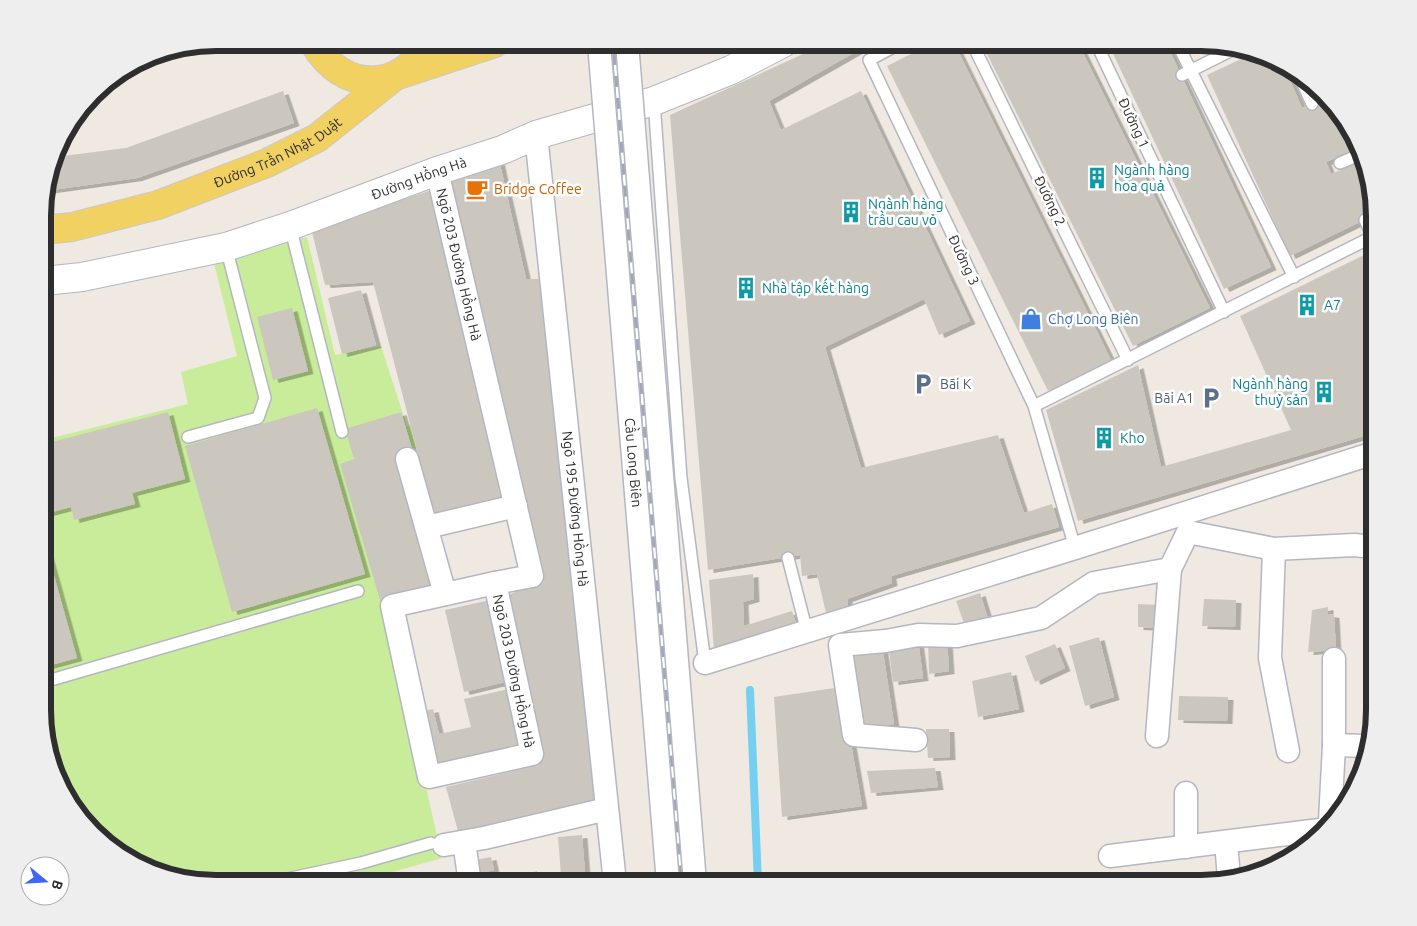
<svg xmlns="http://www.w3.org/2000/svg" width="1417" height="926" viewBox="0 0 1417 926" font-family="Ubuntu,sans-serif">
<defs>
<filter id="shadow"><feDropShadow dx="5.5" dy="3" stdDeviation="0" flood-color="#0004"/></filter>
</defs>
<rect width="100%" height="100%" fill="#efe9e1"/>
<path fill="#c9ec9a" d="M307,237L335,355L381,346L407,426L460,411L467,435L345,468L409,712L442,858L354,883H216L160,874L119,854L66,797L44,732V440L188,404L181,372L237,356L213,259Z"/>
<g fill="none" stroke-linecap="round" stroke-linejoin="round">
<path stroke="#75cff0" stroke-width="8" d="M750,690L758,883"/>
</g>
<path fill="#cbc7bf" filter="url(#shadow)" d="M827,43H871L769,101L781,130L861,91L970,321L939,335L924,299L825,347L861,468L998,435L1024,513L1052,504L1059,527L891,576L892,583L847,599L848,605L826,613L817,574L802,576L800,555L708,570L670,115Z
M933,43H954L1111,360L1048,391L887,66Z
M991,43H1078L1210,308L1133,346L984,48L992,45Z
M1108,43H1166L1271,267L1224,289Z
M1194,43H1201L1212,44L1198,50Z
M1256,52L1283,64L1302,108L1323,99L1351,129L1357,148L1326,162L1331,174L1361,161L1374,205V215L1290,256L1207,75Z
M283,91L294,123L137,178L45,191L55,157L126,148Z
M499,160L526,279H541L599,801L459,835L446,787L538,765L509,595L541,579L444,175Z
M432,190L502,497L435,519L373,282L325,285L311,228Z
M1374,250V433L1078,521L1046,410L1138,365L1161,467L1291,430L1240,316Z
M361,290L376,345L342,354L328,298Z
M292,308L308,371L273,380L257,317Z
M317,408L365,574L232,612L185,446Z
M168,412L185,479L132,493L135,504L74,520L71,507L44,514V444Z
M401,412L412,449L397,454L436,588L381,604L340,464L354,459L345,429Z
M44,540L77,658L44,667Z
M753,574L754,599L743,602L744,626L792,611L796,623L714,652L709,580Z
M980,593L988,619L965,626L956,601Z
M1204,599L1236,600L1235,627L1202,626Z
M490,600L509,681L464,692L445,610Z
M1138,604L1160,605L1159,628L1138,627Z
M1328,607V614L1334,615L1336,650L1308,652L1312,610Z
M1099,637L1114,697L1085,706L1069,646Z
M928,639H947L949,671L929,674Z
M918,640L923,678L893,682L888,643Z
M1055,644L1065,668L1035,682L1025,656Z
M882,645L894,724L857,726L845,650Z
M1011,672L1019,709L978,717L972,681Z
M841,687L862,806L782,817L774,697Z
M509,689L523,747L433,768L420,712L433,709L439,734L471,727L464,699Z
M1179,696L1228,697L1227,721L1178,720Z
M926,729H949L950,757L928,758Z
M935,768L938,787L871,793L867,771Z
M582,835L585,873L561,875L558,837Z
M491,857L494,870L472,875L469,861Z
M537,871L540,883H510L509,878Z"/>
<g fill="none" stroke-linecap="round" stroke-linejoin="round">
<g stroke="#b4b7c1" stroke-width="14">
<path id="lane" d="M901,43L869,60L1034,406L1075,548
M972,43L1128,360
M1096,43L1224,312
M1177,43L1294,277
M1298,73L1312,104
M1182,75L1236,48
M654,101L681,478L705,663
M1340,163L1359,155
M1365,220L1373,237
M290,226L342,432
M1034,406L1374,236
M188,437L258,418L265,398L226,247
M788,558L807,632
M44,682L358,591
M268,883L361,863L431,843"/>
</g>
<g stroke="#b4b7c1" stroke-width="25">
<g id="street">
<path id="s1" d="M536,135L615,883"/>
<path id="s2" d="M437,171L532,576L495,583"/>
<path d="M407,459L445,594"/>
<path d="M427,527L516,506"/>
<path d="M1274,549L1270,658L1288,751"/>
<path d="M495,583L532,754L429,777L392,606Z"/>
<path d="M705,663L1075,548L1374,453"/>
<path d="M1157,736L1170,569"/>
<path d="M916,740L854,735L840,645L886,641L918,635L957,636L1041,618L1094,583L1170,569L1188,532L1274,549L1354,545L1374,547"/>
<path d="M1334,745L1366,746"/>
<path d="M1186,793V847"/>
<path d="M1330,821L1334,745V659"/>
<path d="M464,842L470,883"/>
<path d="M1226,842L1229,878"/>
<path d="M444,845L484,838L607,809"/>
<path d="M1110,856L1320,830"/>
</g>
</g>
<g stroke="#b4b7c1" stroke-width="30">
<g id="secondary">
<path id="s3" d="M44,281L82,277L226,247L290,226L437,171L502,150L536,135L654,101L731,70L783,43"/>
</g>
</g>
<g stroke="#c9c9c9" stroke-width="30">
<g id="primary">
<path d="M314,43C342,93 401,93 428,43"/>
<path id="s4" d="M44,230L72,227L158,205L267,163L317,138L395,76L495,43"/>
</g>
</g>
<use href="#lane" stroke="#fff" stroke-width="11"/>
<use href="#street" stroke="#fff" stroke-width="22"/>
<use href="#secondary" stroke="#fff" stroke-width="28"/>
<use href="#primary" stroke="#f2d163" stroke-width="28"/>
<g stroke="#a3a6b8" stroke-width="5.5">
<path id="rail" d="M614,43L682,883"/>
</g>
<use href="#rail" stroke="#fff" stroke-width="4" stroke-dasharray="11" stroke-linecap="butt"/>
<g stroke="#b4b7c1" stroke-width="25" stroke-linecap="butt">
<g id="street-bridge">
<path id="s5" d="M599,43L668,883"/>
<path d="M627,43L695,883"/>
</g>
</g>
<use href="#street-bridge" stroke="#fff" stroke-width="22"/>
</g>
<defs>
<g id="building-bare" transform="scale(1.725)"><path d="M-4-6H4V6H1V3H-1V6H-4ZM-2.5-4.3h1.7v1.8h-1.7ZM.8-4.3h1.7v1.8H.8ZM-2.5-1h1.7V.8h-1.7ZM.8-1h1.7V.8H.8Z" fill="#0f9aa8" stroke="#fff" stroke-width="2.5" paint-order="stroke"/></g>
<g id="cafe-bare" transform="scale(1.725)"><path d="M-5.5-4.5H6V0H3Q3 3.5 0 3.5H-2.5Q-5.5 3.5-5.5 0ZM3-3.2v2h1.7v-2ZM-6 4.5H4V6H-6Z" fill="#e8710a" stroke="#fff" stroke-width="2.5" paint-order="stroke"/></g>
<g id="shop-bare" transform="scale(1.725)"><path d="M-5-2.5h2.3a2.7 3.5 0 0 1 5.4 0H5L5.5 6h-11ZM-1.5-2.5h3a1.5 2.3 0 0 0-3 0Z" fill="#3f7fe0" stroke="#fff" stroke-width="2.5" paint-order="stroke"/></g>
<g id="parking-bare" transform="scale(1.725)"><path d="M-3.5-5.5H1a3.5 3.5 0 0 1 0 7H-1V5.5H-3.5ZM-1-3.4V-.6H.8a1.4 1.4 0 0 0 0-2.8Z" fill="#5c6f8a" stroke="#fff" stroke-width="2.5" paint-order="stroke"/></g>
</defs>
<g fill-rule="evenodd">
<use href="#building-bare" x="1097" y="178"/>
<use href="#cafe-bare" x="477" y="189"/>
<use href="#building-bare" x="851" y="212"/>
<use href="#building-bare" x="746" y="288"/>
<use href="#building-bare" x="1307" y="305"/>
<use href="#shop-bare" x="1031" y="319"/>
<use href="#parking-bare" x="923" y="384"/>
<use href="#building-bare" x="1324" y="392"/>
<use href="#parking-bare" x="1211" y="398"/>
<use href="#building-bare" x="1104" y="438"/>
</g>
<g text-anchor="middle" stroke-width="5" stroke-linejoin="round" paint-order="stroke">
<g font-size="14" fill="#2e2e2e" stroke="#fff">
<text transform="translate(1134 123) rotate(65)" y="5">Đường 1</text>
<text dy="5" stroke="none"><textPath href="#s4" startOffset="248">Đường Trần Nhật Duật</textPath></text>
<text dy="5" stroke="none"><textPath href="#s3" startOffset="390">Đường Hồng Hà</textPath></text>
<text transform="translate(1050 201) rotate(64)" y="5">Đường 2</text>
<text transform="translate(964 260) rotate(65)" y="5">Đường 3</text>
<text dy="5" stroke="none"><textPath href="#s2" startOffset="96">Ngõ 203 Đường Hồng Hà</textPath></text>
<text dy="5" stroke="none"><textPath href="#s5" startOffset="421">Cầu Long Biên</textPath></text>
<text dy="5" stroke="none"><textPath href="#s1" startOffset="376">Ngõ 195 Đường Hồng Hà</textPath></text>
<text transform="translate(514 671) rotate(78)" y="5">Ngõ 203 Đường Hồng Hà</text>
</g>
<g font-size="14" fill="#0d838f" stroke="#fff" text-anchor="start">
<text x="1114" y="175">Ngành hàng<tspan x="1114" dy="16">hoa quả</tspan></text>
<text x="868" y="209">Ngành hàng<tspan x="868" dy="16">trầu cau vỏ</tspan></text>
<text x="762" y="293">Nhà tập kết hàng</text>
<text x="1324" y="310">A7</text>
<text x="1308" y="389" text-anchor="end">Ngành hàng<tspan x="1308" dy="16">thuỷ sản</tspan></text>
<text x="1120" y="443">Kho</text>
</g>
<g font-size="14" fill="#c56008" stroke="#fff" text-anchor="start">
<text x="494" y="194">Bridge Coffee</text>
</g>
<g font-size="14" fill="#366cbe" stroke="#fff" text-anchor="start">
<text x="1048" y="324">Chợ Long Biên</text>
</g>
<g font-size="14" fill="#4e5e75" stroke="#fff" text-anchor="start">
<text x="940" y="389">Bãi K</text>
<text x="1194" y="403" text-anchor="end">Bãi A1</text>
</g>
</g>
<path d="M0 0H1417V926H0ZM216 51H1201A165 165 0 0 1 1366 216V710A165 165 0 0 1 1201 875H216A165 165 0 0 1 51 710V216A165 165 0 0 1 216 51Z" fill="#eee" fill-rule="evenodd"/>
<path fill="none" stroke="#2e2e2e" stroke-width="6" d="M216 51H1201A165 165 0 0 1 1366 216V710A165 165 0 0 1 1201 875H216A165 165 0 0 1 51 710V216A165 165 0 0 1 216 51Z"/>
<g transform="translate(45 881) rotate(108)"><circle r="24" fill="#ffffff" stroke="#ababab"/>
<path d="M0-4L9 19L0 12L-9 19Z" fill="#4264fb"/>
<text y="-8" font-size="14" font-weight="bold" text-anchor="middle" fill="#2e2e2e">B</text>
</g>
</svg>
